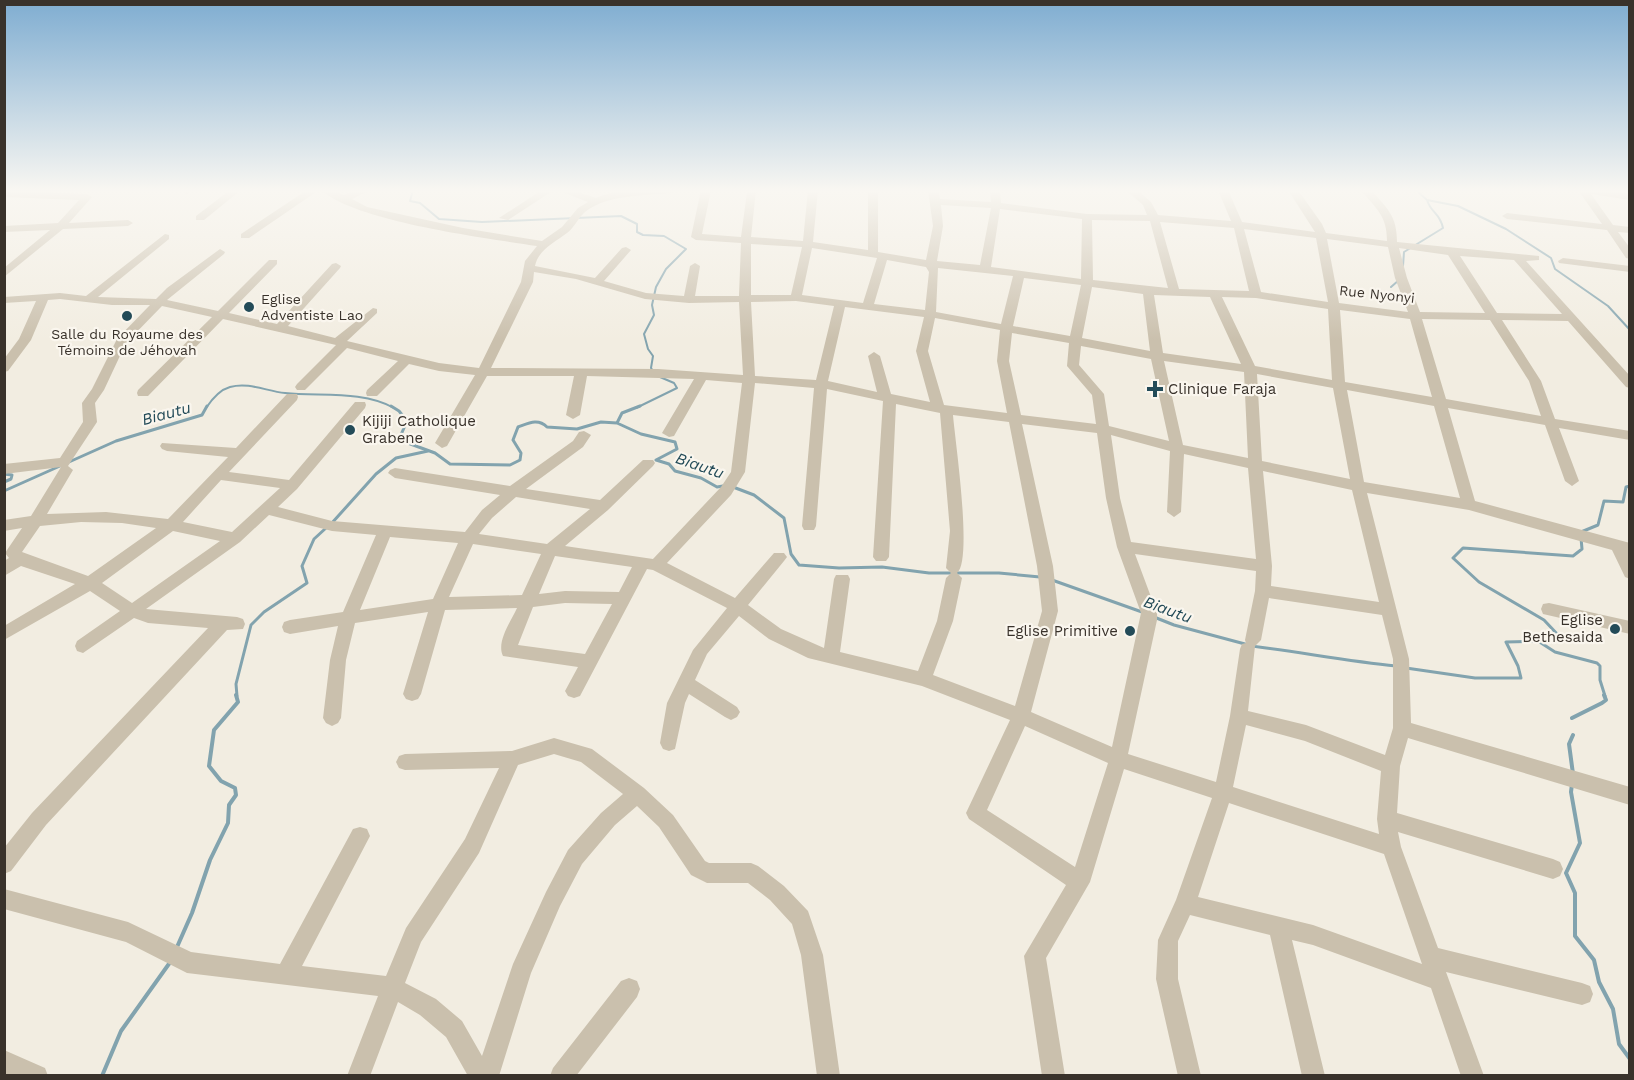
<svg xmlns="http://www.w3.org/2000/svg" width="1634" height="1080" viewBox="0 0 1634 1080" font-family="'Work Sans',sans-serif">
<rect width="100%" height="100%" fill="#f2ede1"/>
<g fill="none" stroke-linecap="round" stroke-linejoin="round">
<path stroke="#82a3ae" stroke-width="2" d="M413,190L410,201L420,203L439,219L482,222L621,216L637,224V232L643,235L664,236L686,249L666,269L656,287L652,305L654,315L644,334L648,349L653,356L651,368L653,371
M1416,190L1427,200L1458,206L1506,229L1551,258L1555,269L1608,306L1630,330
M1403,266L1404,252L1443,228C1440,213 1431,213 1427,200
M1391,287L1399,280
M206,408C212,399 219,390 230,387C249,382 266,391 285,393C319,397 362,390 394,408
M636,408L677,388L674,383L660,377"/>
<path stroke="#82a3ae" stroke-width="3" d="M391,406L399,411L407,421L400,437L405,442L435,453L450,464L510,465L520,460L521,453L513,440L518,427C529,423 538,418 547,427L577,429L601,422L617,423L641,434L675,442L677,449L656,460L669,464L675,471L701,478L717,487L723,486
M617,423L622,413L640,406
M4,474L12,475L11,479L4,482
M733,487L754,495L784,518L791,554L799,565L839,568L882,567L929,573H999L1040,577
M4,491L116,441L202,415L207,406
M331,524L376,474L396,458L428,451
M1581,532L1598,525L1604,501L1623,502L1626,487L1630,486
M1052,580L1142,612
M1154,617L1174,625L1245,644
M1538,641L1555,652L1597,663L1600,666V680L1605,696
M1251,646C1300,652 1347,661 1396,666
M1406,668L1475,678H1521L1518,666L1506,642L1548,641L1559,636L1544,620L1479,582L1453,558L1463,548L1573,556L1582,549L1581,538
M237,696L236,684L251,625L264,612L307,583L302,566L314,539L326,528"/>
<path stroke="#82a3ae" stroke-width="4" d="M1572,718L1602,703L1606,700L1604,695
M1573,735L1569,744L1573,774
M1572,784L1571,792L1580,843L1566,873L1575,893V936L1594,960L1599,982L1613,1009L1619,1044L1630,1059
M177,947L192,913L210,860L228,823L229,805L236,795L235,788L221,781L209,766L214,730L238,702L236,695
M102,1076L121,1031L171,961"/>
<path fill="#cac0ad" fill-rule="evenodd" d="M193,190L187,194L182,191L183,190Z
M230,190H241L204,220H196V216Z
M307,190H319L249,238H241V234Z
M321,190H334L344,195L356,190H370L352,199L367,207L463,228L542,241L562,227L578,208L588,202L557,190H572L596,198C619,188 650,190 676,190L671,193C644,196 608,194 585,212C578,218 574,228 567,233C555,242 538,250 535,266L595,278L622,248L626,247L631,250L604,281L646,293L684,296L690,266L695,263L700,266L695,296H739L741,243L696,240L691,237L701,190H711L702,234L741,237L747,192L756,190L751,237L803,241L808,190H818L813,242L868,250V190H878V252L926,260L933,226L928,190H938L940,199L991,202L990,190H1000L1001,203L1087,214L1147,215L1143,205L1126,190H1137L1151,202L1158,215L1231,221L1218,190H1228L1242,222L1315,232L1288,190H1298L1322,224L1326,233L1387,241C1387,215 1376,209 1361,190H1371C1388,209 1397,216 1397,242L1539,256V260L1526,261L1630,376V388L1626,387L1568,321L1502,320L1541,381L1555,419L1630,431V440L1559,428L1579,481L1572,486L1565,481L1545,425L1448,408L1475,501L1630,543V579L1625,577L1612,550L1469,510L1367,493L1409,659L1411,723L1630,787V805L1408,738L1400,766L1397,813L1553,859L1560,862L1563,869L1560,876L1553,879L1398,832L1401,847L1438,948L1582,983L1590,986L1593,994L1590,1002L1582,1005L1446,972L1484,1076H1461L1431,988L1313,945L1292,940L1325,1076H1302L1270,935L1190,915L1178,941V979L1201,1076H1178L1156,979L1158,940L1176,900L1212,798L1124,769L1090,882L1046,958L1065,1076H1042L1024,956L1066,885L969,819L966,813L1010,720L922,686L808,658L769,639L739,616L707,654L695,680L737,707L740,712L737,717L731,720L725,717L689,694L685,703L675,749L669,751L663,749L660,743L667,703L693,650L727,608L653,570L647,569L580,696L574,698L568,696L565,691L578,667L503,656C496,642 511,621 517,608L445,610L421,694L418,699L412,701L406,699L403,694L428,612L355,623L346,660L341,718L338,723L332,726L326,723L323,718L330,660L338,626L290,634L284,632L282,627L284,622L290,620L343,612L376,535L332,531L269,515L240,542L146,609L237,617L243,619L245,624L243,629L227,630L46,825L11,871L4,874V848L32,813L208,628L148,623L134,618L83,653L77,651L75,646L77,641L120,611L90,591L4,640V626L75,584L21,566L4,576V561L9,558L5,553L22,528L4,531V520L31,516L61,467L4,474V464L60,458L83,422L82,403L92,389L117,339L150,305H112L60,299L48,300L31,340L8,371L4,372V359L19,339L36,301L4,303V297L60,293L86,296L165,234L169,235V239L98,297L156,299L167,288L220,249L225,252L224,254L167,300L218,311L269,260H277V264L229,313L277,324L332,264L336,263L341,266L340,268L288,326L335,338L373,308L377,309V313L347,341L439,363L479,368L521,282L525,261L537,246C486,238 357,222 321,190ZM941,205L991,208L980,265L937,261L943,226ZM1000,209L1082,219L1081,279L991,267ZM1092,220L1150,221L1168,288L1093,280ZM1160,222L1234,228L1249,291L1179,289ZM1244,229L1316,238L1328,302L1261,292ZM1327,239L1388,247L1395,278L1408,312L1339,303ZM751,244L802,247L791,295H751ZM812,248L877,258L863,303L802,295ZM1399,248L1448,255L1485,313L1420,312L1407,278ZM1460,256L1514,260L1562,314L1497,313ZM887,260L926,267L929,272L925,310L874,304ZM938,268L1013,276L1001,324L936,312ZM534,272L576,279L645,299L689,303L739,302L743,375L658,369L491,368L533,282ZM1024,278L1081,285L1070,336L1013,326ZM1092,287L1143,294L1150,351L1082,338ZM1154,295L1210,297L1241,364L1163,353ZM1222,297L1256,298L1328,309L1332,380L1255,366ZM796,301L834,306L816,380L755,376L751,302ZM162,306L212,317L138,390L137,393L138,396H148L223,319L336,345L297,384L295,387L297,390H305L347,348L398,361L367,390L366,393L367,396H377L409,364L439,371L475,375L435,443L442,448L447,446L487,376H574L566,415L573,419L580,415L587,376L694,379L662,433L669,437L674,436L706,380L742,383L731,472L721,487L653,559L565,546L608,510L653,466L655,463L653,460H643L600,500L526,489L583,447L591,435L584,431L579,432L573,441L510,486L395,468L390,470L388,473L395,478L500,495L482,510L465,532L332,521L278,507L297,489L365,408L366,405L365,402H355L289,480L229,472L297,400L298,397L297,394H287L236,448L162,443L160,446L162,449L167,451L228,457L168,519L106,512L47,514L73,470L68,466L97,422L95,403L104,390L126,343ZM845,307L924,317L916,351L930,402L891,394L880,356L874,352L868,356L877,392L828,381ZM1340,310L1410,319L1432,397L1345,382ZM935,318L1000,330L997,361L1007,413L944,405L928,351ZM1422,319L1490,320L1529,381L1541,416L1446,399ZM1012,333L1069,343L1067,366L1092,395L1096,424L1021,415L1009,361ZM1081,346L1151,359L1169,441L1109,426L1104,394L1079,365ZM1164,361L1244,372L1248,458L1183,445ZM1257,374L1333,388L1350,479L1262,461ZM755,383L814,388L802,526L804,530H814L816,526L827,389L883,401L873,557L876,561H886L889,557L896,404L940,413L950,531L946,568L951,573L946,578L937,621L918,671L840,652L850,579L848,575H836L834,579L824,648L781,629L748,605L784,561L787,557L784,553H774L735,598L667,563L731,495L745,472ZM1347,390L1434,406L1460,498L1364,482ZM953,415L1009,422L1037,566L1042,611L1015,706L933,675L953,621L962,578L957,573C973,561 955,440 953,415ZM1022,424L1097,433L1106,498L1117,547L1141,613L1112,747L1031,712L1058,611L1053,566ZM1111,435L1170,451L1167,512L1174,517L1181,512L1184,454L1248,468L1256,559L1131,542L1120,498ZM1263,471L1352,490L1379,602L1271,586L1272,566ZM221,480L280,488L232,532L183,522ZM516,497L590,509L547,544L479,534L492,518ZM81,522L122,523L156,528L88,576L22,552L40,526ZM173,531L220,541L132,603L102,583ZM390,537L458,543L433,599L360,610ZM473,544L541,554L522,595L449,597ZM1135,554L1256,571L1255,591L1245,640L1246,643L1242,644L1240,649L1230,716L1216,782L1128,754L1157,620V613ZM555,556L632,567L619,592L565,591L539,594ZM1269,598L1382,615L1393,659V728L1385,755L1306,725L1248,711L1255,646L1261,640ZM565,603L612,604L585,654L518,645L533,607ZM1246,725L1305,741L1381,771L1377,819L1379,834L1233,787ZM1025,726L1108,763L1075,867L987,810ZM1229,803L1384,854L1422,964L1313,925L1198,897Z
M542,190H554L508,220L499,218Z
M1578,190H1603L1630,194V200L1591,194L1613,225L1630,227V233L1618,232L1630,248V259L1626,258L1607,230L1507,219L1502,216L1507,213L1602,224Z
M4,191L87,194L92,197L69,223L128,220L133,223L128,226L63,229L4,277V268L50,230L4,232V226L58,223L79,200L4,197Z
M1563,258L1630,266V272L1559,263L1558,261Z
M1549,603L1630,621V634L1543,614L1541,609L1543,604Z
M554,738L592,749L644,788L673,815L705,861L709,863H751L758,866L784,886L808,911L823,955L840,1076H817L801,955L792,924L770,900L748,883H707L691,875L659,827L637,806L615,825L582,864L560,906L531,973L499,1076H468L446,1037L420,1015L398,1002L370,1076H347L378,996L187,973L126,942L4,909V889L128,922L191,952L280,964L353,829L360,827L367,829L370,836L302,966L386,976L406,928L465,839L499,768L405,770L399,768L396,762L399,756L405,754L512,751ZM554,754L581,762L623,794L601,813L568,850L546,892L513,964L482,1056L462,1021L436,999L405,983L421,942L479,853L518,765Z
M629,978L637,981L640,989L637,997L576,1076H550L553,1068L621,981Z
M4,1050L45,1068L48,1076H10L4,1073Z"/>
</g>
<linearGradient id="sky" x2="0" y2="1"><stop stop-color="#7fadd1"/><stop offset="0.56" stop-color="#f9f7f2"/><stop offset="1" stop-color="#f9f7f2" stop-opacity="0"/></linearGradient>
<rect width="1634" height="341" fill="url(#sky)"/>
<g fill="#234b58" stroke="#faf6ee" stroke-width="2">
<circle cx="249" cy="307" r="6"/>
<circle cx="127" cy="316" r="6"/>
<path d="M1152 380h6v6h6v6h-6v6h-6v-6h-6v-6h6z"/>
<circle cx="350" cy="430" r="6"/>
<circle cx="1615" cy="629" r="6"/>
<circle cx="1130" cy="631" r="6"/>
</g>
<g text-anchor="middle" stroke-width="4.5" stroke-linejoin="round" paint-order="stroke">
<g font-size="14" fill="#39322b" stroke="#faf6ee">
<text transform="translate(1377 294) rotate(6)" y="5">Rue Nyonyi</text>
</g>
<g font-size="14" fill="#39322b" stroke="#faf6ee" text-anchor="start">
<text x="261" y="304">Eglise<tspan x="261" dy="16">Adventiste Lao</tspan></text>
<text x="127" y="339" text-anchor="middle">Salle du Royaume des<tspan x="127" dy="16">Témoins de Jéhovah</tspan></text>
</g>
<g font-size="15" fill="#39322b" stroke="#faf6ee" text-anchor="start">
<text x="1168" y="394">Clinique Faraja</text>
<text x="362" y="426">Kijiji Catholique<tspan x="362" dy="17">Grabene</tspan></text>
<text x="1603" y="625" text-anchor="end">Eglise<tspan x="1603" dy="17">Bethesaida</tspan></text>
<text x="1118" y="636" text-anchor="end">Eglise Primitive</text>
</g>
<g font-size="16" font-style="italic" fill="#234b58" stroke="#faf6ee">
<text transform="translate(166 413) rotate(-15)" y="6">Biautu</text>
<text transform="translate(700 465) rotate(19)" y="6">Biautu</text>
<text transform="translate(1168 609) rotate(20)" y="6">Biautu</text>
</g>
</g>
<rect width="1634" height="1080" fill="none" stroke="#39322b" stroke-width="12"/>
</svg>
